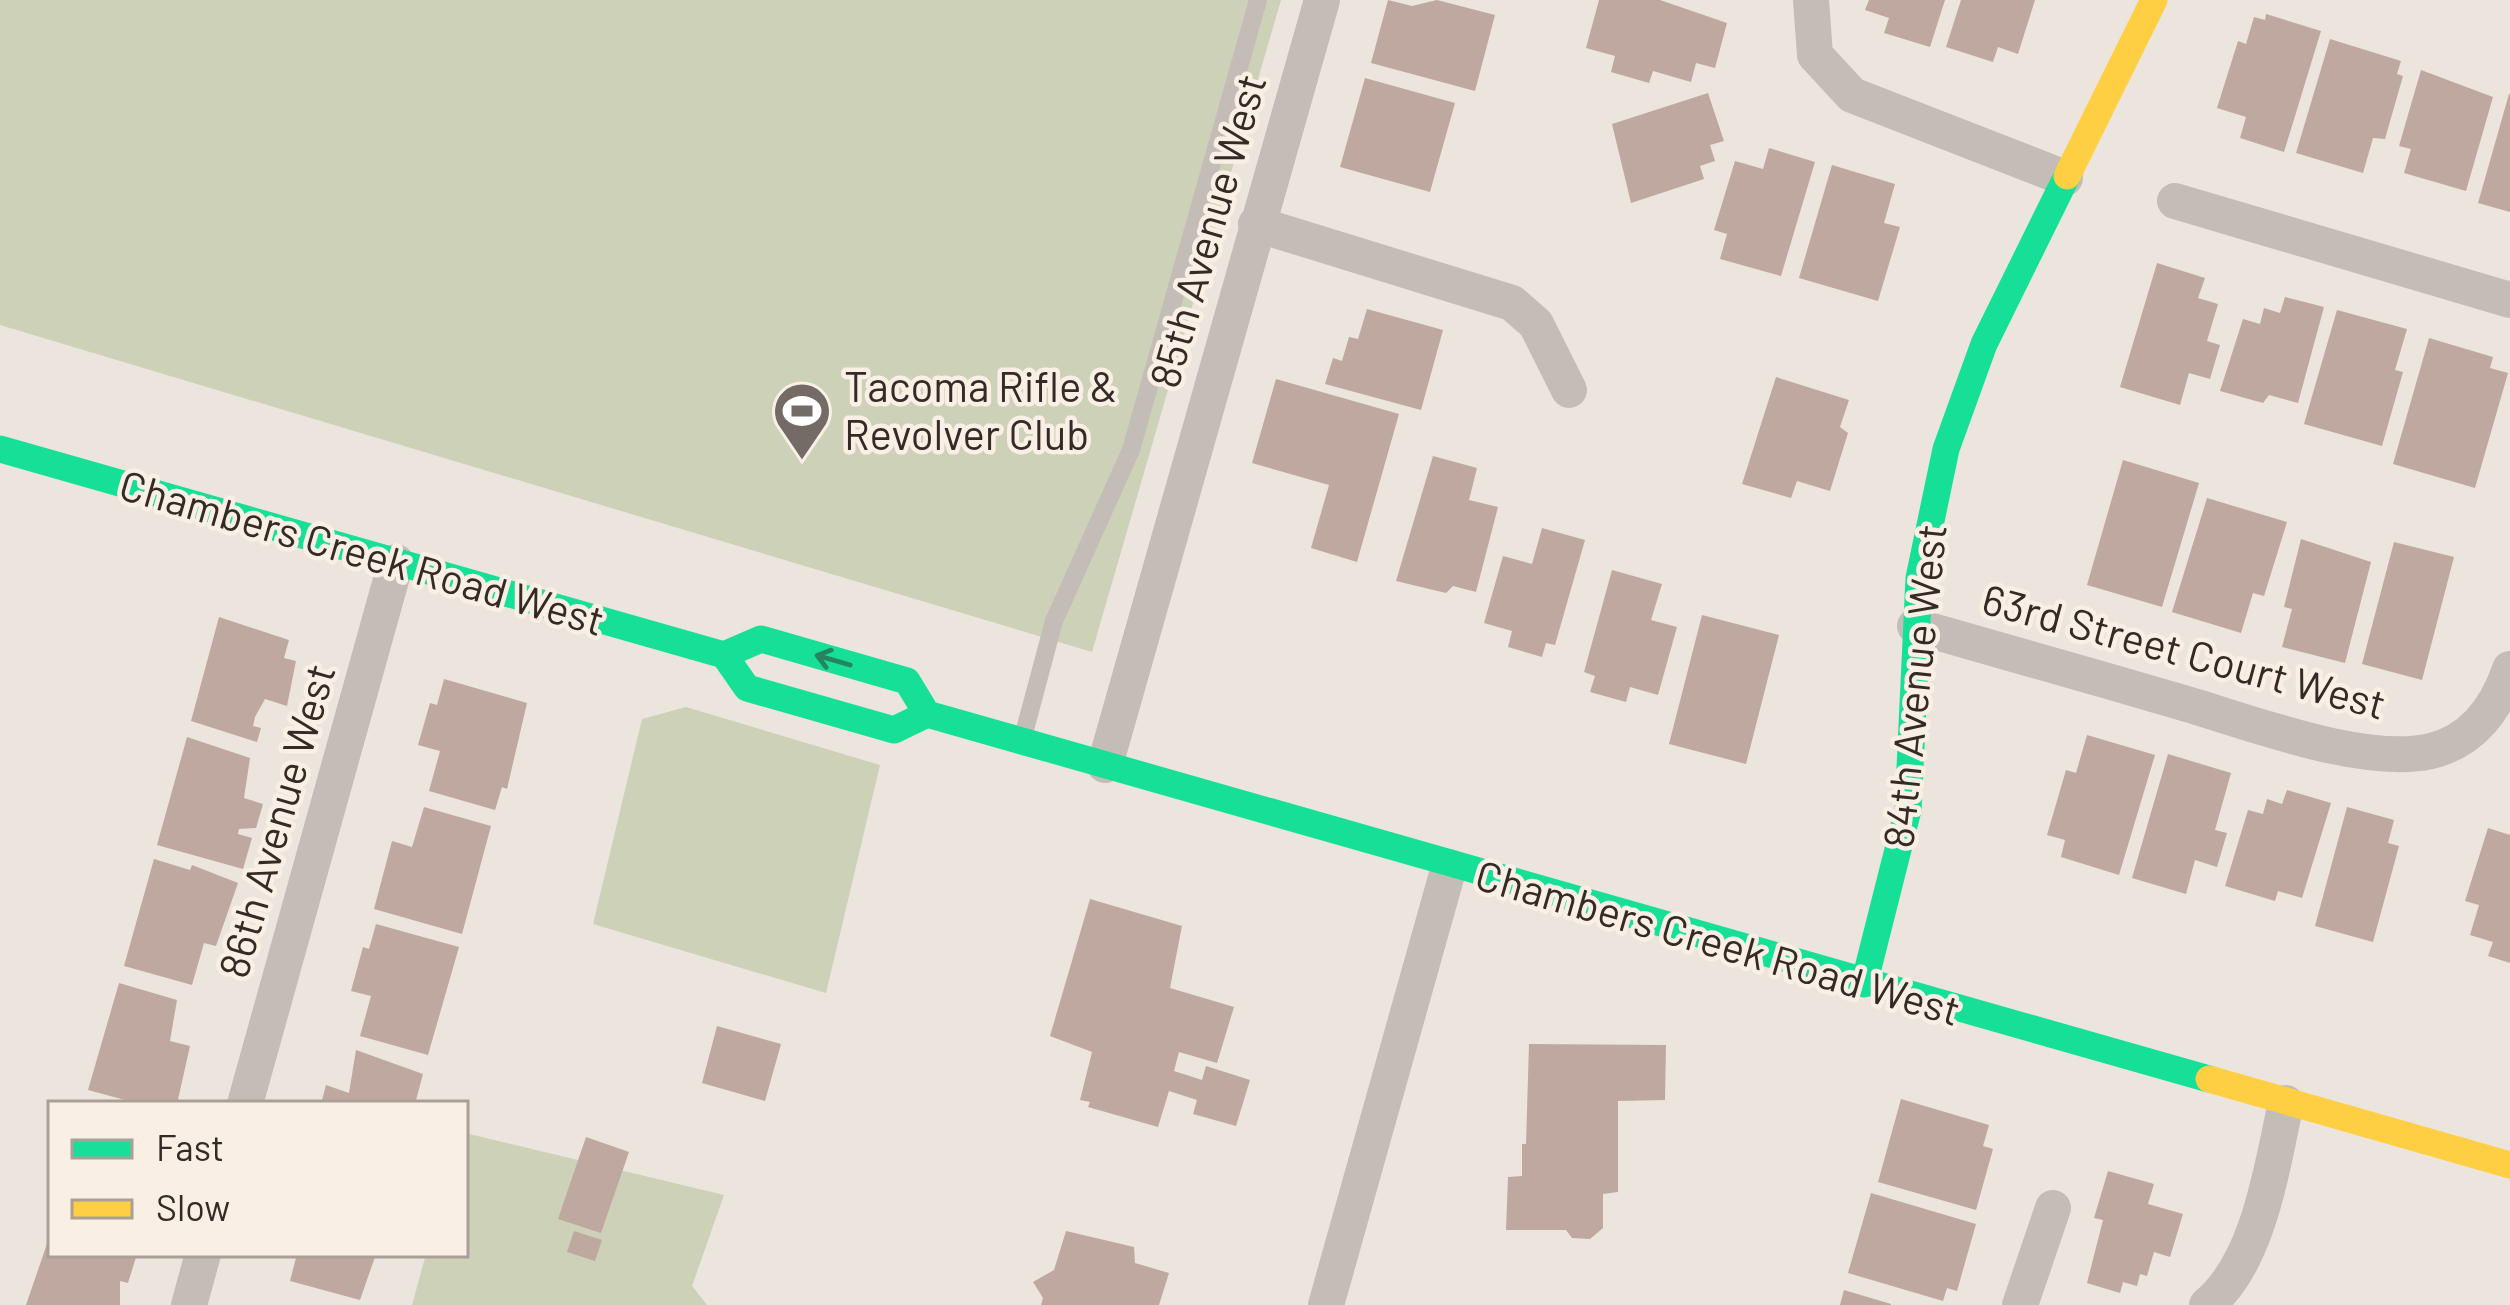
<svg xmlns="http://www.w3.org/2000/svg" width="2510" height="1305" viewBox="0 0 2510 1305" font-family="Barlow,sans-serif">
<rect width="100%" height="100%" fill="#ebe5de"/>
<path fill="#ccd1b8" d="M0,0H1281L1092,652L0,325Z
M686,707L880,765L826,993L593,924L642,719Z
M465,1133L724,1195L692,1286L707,1305H412L426,1254H465Z"/>
<path fill="#bfa89f" d="M1388,0L1412,6L1437,0L1495,15L1475,91L1371,63Z
M1599,0H1660L1727,23L1715,68L1696,63L1691,82L1653,71L1649,83L1611,72L1615,56L1586,48Z
M1869,0H1945L1930,47L1884,33L1889,18L1865,10Z
M1961,0H2035L2018,54L1998,47L1993,62L1946,47Z
M2266,14L2321,31L2284,152L2240,138L2246,117L2217,108L2238,41L2246,44L2254,17L2265,20Z
M2330,39L2401,61L2397,74L2403,76L2385,139L2373,138L2363,173L2296,153Z
M2421,70L2493,97L2466,191L2404,173L2411,149L2399,146Z
M1365,78L1455,103L1430,192L1340,167Z
M1708,93L1724,141L1710,145L1715,161L1700,166L1704,179L1631,203L1612,124Z
M2509,94H2510V212L2478,203Z
M1769,148L1815,162L1781,276L1720,259L1727,234L1714,230L1735,161L1763,169Z
M1832,165L1895,184L1884,223L1900,227L1878,301L1799,278Z
M2157,263L2205,278L2198,298L2218,304L2207,341L2220,345L2210,379L2189,373L2180,405L2120,387Z
M2285,297L2324,307L2298,403L2269,395L2263,403L2220,391L2243,319L2260,324L2264,308L2280,313Z
M1367,309L1443,330L1421,410L1325,384L1333,358L1342,361L1349,337L1358,339Z
M2337,310L2407,329L2395,370L2403,372L2382,446L2304,424Z
M2429,338L2493,357L2490,368L2508,373L2475,488L2393,464Z
M1776,377L1849,400L1840,427L1848,433L1830,491L1797,481L1791,498L1742,484Z
M1276,379L1399,414L1357,562L1311,548L1329,485L1252,463Z
M1433,456L1477,468L1469,500L1498,507L1476,592L1453,586L1446,593L1396,581Z
M2123,460L2199,483L2162,607L2087,585Z
M2207,498L2287,522L2264,596L2253,593L2241,633L2172,612Z
M1542,528L1585,540L1555,645L1546,643L1542,657L1508,647L1512,631L1484,623L1503,556L1532,564Z
M2301,539L2371,562L2345,663L2282,647L2292,609L2284,607Z
M2394,542L2454,557L2422,680L2362,664Z
M1612,570L1662,584L1651,620L1677,627L1658,695L1630,687L1626,702L1590,692L1595,676L1584,672Z
M1702,615L1779,635L1746,764L1669,744Z
M219,617L289,640L284,658L296,661L287,706L265,699L255,717L253,726L261,728L257,742L191,721Z
M444,679L527,703L507,789L502,787L495,810L429,791L440,751L418,745L430,703L437,705Z
M2087,735L2155,755L2119,875L2061,857L2065,840L2047,835L2066,770L2076,773Z
M187,737L250,758L244,798L263,804L256,828L239,829L238,834L252,838L243,869L157,845Z
M2168,754L2231,773L2215,830L2227,833L2217,867L2195,860L2186,894L2132,878Z
M2287,790L2331,803L2302,898L2278,891L2275,901L2225,886L2248,810L2263,814L2267,799L2282,804Z
M424,807L491,826L462,934L374,909L392,841L412,847Z
M2347,807L2394,820L2388,843L2399,846L2373,942L2315,926Z
M2488,828L2510,835V963L2488,956L2493,942L2470,935L2479,905L2465,901Z
M154,859L190,870L192,865L238,883L216,946L204,943L192,985L124,966Z
M1090,899L1182,926L1170,988L1234,1007L1217,1063L1179,1052L1174,1071L1202,1080L1206,1066L1250,1080L1236,1126L1193,1114L1197,1100L1169,1091L1158,1127L1088,1107L1090,1102L1080,1100L1092,1052L1050,1036Z
M376,924L459,947L428,1055L360,1036L371,996L351,991L363,947L369,949Z
M119,983L177,1000L170,1041L190,1046L177,1104H140L88,1090Z
M717,1026L781,1044L765,1101L702,1083Z
M1529,1044L1666,1045L1665,1100L1618,1101V1192L1603,1194V1228L1590,1239L1572,1238L1566,1230H1506L1508,1177L1522,1176V1144H1526Z
M356,1050L423,1074L415,1104H321L326,1085L349,1093Z
M1901,1099L1989,1125L1983,1146L1993,1149L1976,1210L1878,1182Z
M586,1137L629,1152L601,1233L558,1219Z
M2108,1171L2154,1184L2148,1204L2183,1214L2170,1257L2154,1252L2147,1276L2140,1274L2137,1286L2123,1282L2120,1293L2087,1283L2103,1220L2094,1218Z
M1871,1193L1976,1224L1957,1291L1947,1288L1943,1301L1848,1273Z
M574,1231L602,1240L595,1261L567,1252Z
M1066,1231L1134,1247L1135,1263L1169,1273L1159,1305H1041L1043,1298L1033,1282L1054,1270Z
M50,1235L51,1254H137L128,1283L120,1281V1305H26Z
M297,1254H376L360,1300L290,1281Z
M1844,1290L1891,1304V1305H1840Z"/>
<g fill="none" stroke-linecap="round" stroke-linejoin="round">
<path stroke="#c4bdb7" stroke-width="18" d="M1023,737L1054,621L1131,450L1258,0"/>
<path stroke="#c4bdb7" stroke-width="36" d="M1811,0L1815,55L1852,95L2065,178
M2175,201L2510,300
M1256,224L1512,303L1536,324L1569,390
M1915,626C2004,652 2092,676 2180,702C2247,721 2364,767 2431,751C2473,741 2497,707 2510,669
M1105,765L1322,0
M245,1104L396,562
M189,1305L203,1254
M1326,1305L1449,867
M2020,1305L2053,1208
M2207,1305C2259,1263 2272,1166 2286,1103"/>
<path stroke="#16e098" stroke-width="27" d="M0,449L724,655L747,688L894,730L927,714
M724,655L761,639L907,681L927,714L2209,1079
M1864,984L1908,810L1919,578L1946,449L1984,344L2067,176"/>
<path stroke="#ffcf43" stroke-width="27" d="M2067,176L2154,0
M2209,1079L2510,1165"/>
</g>
<defs><path id="oneway-shaft" d="M-6 0H5M1.5-3L5.5 0L1.5 3" fill="none" stroke-width="1.6" stroke-linecap="round" stroke-linejoin="round" transform="scale(3)"/></defs>
<use stroke="#25855f" href="#oneway-shaft" transform="translate(833 660) rotate(-164)"/>
<defs>
<g id="stadium-pin" transform="scale(3)"><path d="M0 17L-7.5 6A9.5 9.5 0 1 1 7.5 6Z" fill="#746b66" stroke="#f9efe4"/><path d="M0-5a6.5 5 0 1 0 0 10a6.5 5 0 1 0 0-10ZM-3.5-1.8h7v3.6h-7Z" fill="#fff"/></g>
</defs>
<g fill-rule="evenodd">
<use href="#stadium-pin" x="802" y="411"/>
</g>
<g text-anchor="middle" stroke-width="9" stroke-linejoin="round" paint-order="stroke">
<g font-size="42" fill="#342a26" stroke="#f9efe4">
<text transform="translate(1208 231) rotate(-74)" y="15">85th Avenue West</text>
<text transform="translate(362 553) rotate(16)" y="15">Chambers Creek Road West</text>
<text transform="translate(2184 652) rotate(15)" y="15">63rd Street Court West</text>
<text transform="translate(1915 686) rotate(-84)" y="15">84th Avenue West</text>
<text transform="translate(277 821) rotate(-74)" y="15">86th Avenue West</text>
<text transform="translate(1718 943) rotate(16)" y="15">Chambers Creek Road West</text>
</g>
<g font-size="42" fill="#342a26" stroke="#f9efe4" text-anchor="start">
<text x="844" y="402">Tacoma Rifle &amp;<tspan x="844" dy="48">Revolver Club</tspan></text>
</g>
</g>
<rect x="48" y="1101" width="420" height="156" fill="#f9efe4" stroke="#aaa098" stroke-width="3"/>
<rect x="72" y="1140" width="60" height="18" fill="#16e098" stroke="#aaa098" stroke-width="3"/>
<text x="156" y="1161" font-size="36" fill="#342a26">Fast</text>
<rect x="72" y="1200" width="60" height="18" fill="#ffcf43" stroke="#aaa098" stroke-width="3"/>
<text x="156" y="1221" font-size="36" fill="#342a26">Slow</text>
</svg>
